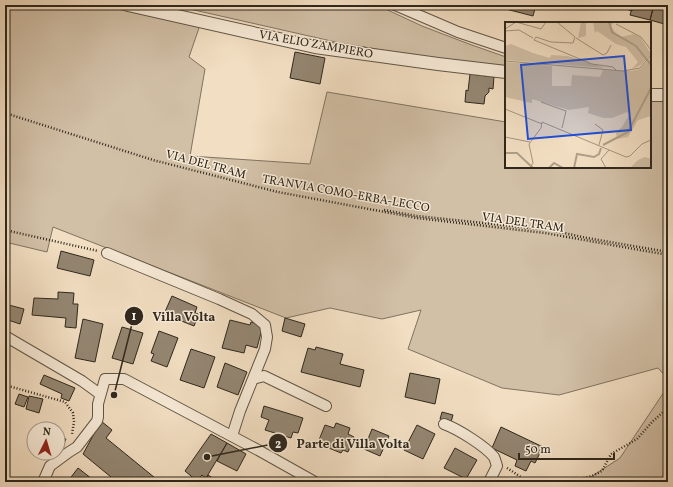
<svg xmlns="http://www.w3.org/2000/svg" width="673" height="487" viewBox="0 0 673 487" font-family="Vollkorn,serif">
<rect width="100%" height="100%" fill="#f2dec2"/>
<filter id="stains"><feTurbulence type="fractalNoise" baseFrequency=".005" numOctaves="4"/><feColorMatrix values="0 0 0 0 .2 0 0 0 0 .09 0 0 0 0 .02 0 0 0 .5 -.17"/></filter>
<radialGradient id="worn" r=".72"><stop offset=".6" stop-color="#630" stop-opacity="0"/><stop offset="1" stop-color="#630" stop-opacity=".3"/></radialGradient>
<path fill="#d1bfa6" stroke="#807361" d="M5,5H97L200,25L189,57L205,69L190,156L310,164L327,92L506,122V167H650V100L668,101V379L658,368L559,395L502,388L408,349L421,310L382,319L330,308L286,318L53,227L47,252L5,242Z
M172,5H377L422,26L469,44L506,57V67L441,60L340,43Z
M668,386V482H583L620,458Z"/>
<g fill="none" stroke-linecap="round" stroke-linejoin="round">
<path stroke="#7c705e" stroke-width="4" d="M662,482L668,468"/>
</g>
<path fill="#948672" stroke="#2f271c" d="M494,5H536L533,16L494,6Z
M614,5H633L632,11Z
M633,5H654L650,20L630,15Z
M654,5H668V25L650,20Z
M295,52L325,58L320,84L290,78Z
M470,74L494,77L493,89L489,88V92L485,96L484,104L465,102L466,90L468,91Z
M61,251L94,260L90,276L57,268Z
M58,292L74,293L73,304H78L76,328L65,327L66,318L32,315L34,298L58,299Z
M172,296L197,307L195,313L199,314L194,326L164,314Z
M5,304L24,309L20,324L8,320L6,325L5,324Z
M285,318L305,324L301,337L282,331Z
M83,319L103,324L95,362L75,358Z
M230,320L250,325L251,322L263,325L257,348L246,345L244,353L222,348Z
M122,327L143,333L133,364L112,358Z
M159,331L178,338L167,367L151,361L154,354L151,353Z
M316,347L343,354L340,364L364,370L360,387L301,372L308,348L315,350Z
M191,349L215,357L204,388L180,380Z
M225,363L247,372L238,395L217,387Z
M410,373L440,379L435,404L405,397Z
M44,375L75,388L69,401L61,398L62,394L40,384Z
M19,394L28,397L24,407L15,404Z
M29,396L43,399L39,413L26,409Z
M264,406L303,418L298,433L293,432L291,438L265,430L269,420L261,417Z
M442,412L453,415L451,422L440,419Z
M101,421L112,430L106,438L160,482H117L83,454Z
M336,423L350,428L348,434L354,437L348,452L343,450L341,453L324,446L325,443L319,440L325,425L334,428Z
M417,425L435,434L423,459L404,450Z
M501,427L543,447L535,463L531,461L526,471L515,466L517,460L492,448Z
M372,429L389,436L380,456L364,449Z
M211,434L227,443L206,478L202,475L197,481L185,471Z
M58,436L66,439L57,459L41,453H58Z
M227,443L246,454L237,471L217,461Z
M455,448L477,460L466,479L444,468Z
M78,468L96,482L68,481Z
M208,475L219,482H203Z
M385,477L397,482H383Z"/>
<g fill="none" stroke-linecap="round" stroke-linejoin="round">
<g stroke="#605546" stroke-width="12">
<path id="minor" d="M395,5L458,32L506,48
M107,253L219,299L252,314L265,325L267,337L265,349L240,411L232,436
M5,336L82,381L100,394
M253,379L264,376L326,406
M444,424C458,429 485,446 494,457C495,459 496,463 497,466L489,482
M43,482L50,466L69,452L77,447L97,421L98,417V404L105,379H124L258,450L315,482"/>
</g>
<g stroke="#605546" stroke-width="14">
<path id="tertiary" d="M128,5L315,47L438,64L506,72
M650,95H668"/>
</g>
<path stroke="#2f271c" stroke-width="2.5" stroke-dasharray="1 2" stroke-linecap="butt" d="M5,113L153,160L278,192L417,218L545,233L668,255
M384,210L417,216L550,230L587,238L668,252
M5,230L98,251
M5,385L65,402L73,413L74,422L72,434
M507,468L527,481L533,482
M551,482L567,480L579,479L592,476L602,471L611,454L637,439L653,421L668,408"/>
<use href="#minor" stroke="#f7ead7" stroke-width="10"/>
<use href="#tertiary" stroke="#f7ead7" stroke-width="12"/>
</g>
<g text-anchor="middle" stroke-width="3" stroke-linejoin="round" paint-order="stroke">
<g font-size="12" fill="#2f271c" stroke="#f7ead7">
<text transform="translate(316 44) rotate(10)" y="4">VIA ELIO ZAMPIERO</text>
<text transform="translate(206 164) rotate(15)" y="4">VIA DEL TRAM</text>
<text transform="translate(346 193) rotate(10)" y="4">TRANVIA COMO-ERBA-LECCO</text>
<text transform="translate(523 222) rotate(8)" y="4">VIA DEL TRAM</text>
</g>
</g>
<g transform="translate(505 22)">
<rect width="146" height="146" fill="#f2dec2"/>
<path d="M76,0H81V14L73,16ZM88,0H109L106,4L111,12L116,15L129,12L135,15L146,32L136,43L127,47L133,40L121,25L111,22L92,9L90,11ZM6,22L28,31L45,36L46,33L63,34L100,46L0,38V24ZM145,36L146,94L133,98L123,115L112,117L111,110L117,105L124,93L122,90L107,96H98L83,91L84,85L64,88L27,77V81L0,75V40L47,44V64H66L67,53L95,55L98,48L126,49L135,47ZM140,135L146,137V146H125L133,138Z" fill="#d1bfa6"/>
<path fill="none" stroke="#b0a08a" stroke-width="2" d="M104,0L107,10L131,24L146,43M98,123L123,110L146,66M0,131H12L28,146M44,146L49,141L58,146M69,146L72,132L89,135L94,132L96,126"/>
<path fill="none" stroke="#a49580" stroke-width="1" d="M52,0L70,15L68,21L46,20L31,15L29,18L87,42L108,45L111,48M111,2L136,15L146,28M0,7L11,0L36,7L41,0M0,9L14,8L28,16M71,16L98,33L102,31L106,23M0,39L118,49L135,46L146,33M36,80L61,89L57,106M0,87L37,102M90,102L98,108L94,123M0,115L25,120M25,146L28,141L24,122L36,106L37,100L121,135L125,134L137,122L146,118M101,146L96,137L104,128"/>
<path fill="#1d4ed8" fill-opacity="0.15" stroke="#1d4ed8" stroke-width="2" d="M119,34L126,108L23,117L16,43Z"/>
<rect width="146" height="146" fill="none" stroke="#2f271c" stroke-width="2"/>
</g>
<path fill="none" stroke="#2f271c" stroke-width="1.5" d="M114 395L134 316M207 457L278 443"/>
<g fill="#2f271c" stroke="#f7ead7" stroke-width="1.5">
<circle cx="114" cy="395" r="4"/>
<circle cx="207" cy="457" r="4"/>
<circle cx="134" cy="316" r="10"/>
<circle cx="278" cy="443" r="10"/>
</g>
<g font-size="12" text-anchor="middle" font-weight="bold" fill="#fff">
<text x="134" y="320">1</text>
<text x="278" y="448">2</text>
</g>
<g font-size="13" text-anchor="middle" font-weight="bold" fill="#2f271c" stroke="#f7ead7" stroke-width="3" stroke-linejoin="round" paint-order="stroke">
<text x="184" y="321">Villa Volta</text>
<text x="353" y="448">Parte di Villa Volta</text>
</g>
<rect width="673" height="487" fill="none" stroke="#f2dec2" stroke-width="20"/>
<rect x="6" y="6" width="661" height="475" fill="none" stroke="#2f271c" stroke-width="2"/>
<rect x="10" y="10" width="653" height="467" fill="none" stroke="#2f271c"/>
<g transform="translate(46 441) rotate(5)"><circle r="19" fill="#f7ead7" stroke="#a79c8c"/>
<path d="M0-3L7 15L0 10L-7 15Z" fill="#8f2418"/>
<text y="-6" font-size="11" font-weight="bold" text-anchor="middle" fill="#2f271c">N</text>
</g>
<path d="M519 453v6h95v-6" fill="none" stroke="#2f271c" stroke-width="2"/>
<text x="525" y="453" font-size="12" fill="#2f271c" stroke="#f7ead7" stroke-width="3" paint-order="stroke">50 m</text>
<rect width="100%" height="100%" filter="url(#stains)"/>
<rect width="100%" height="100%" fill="url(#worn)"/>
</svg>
